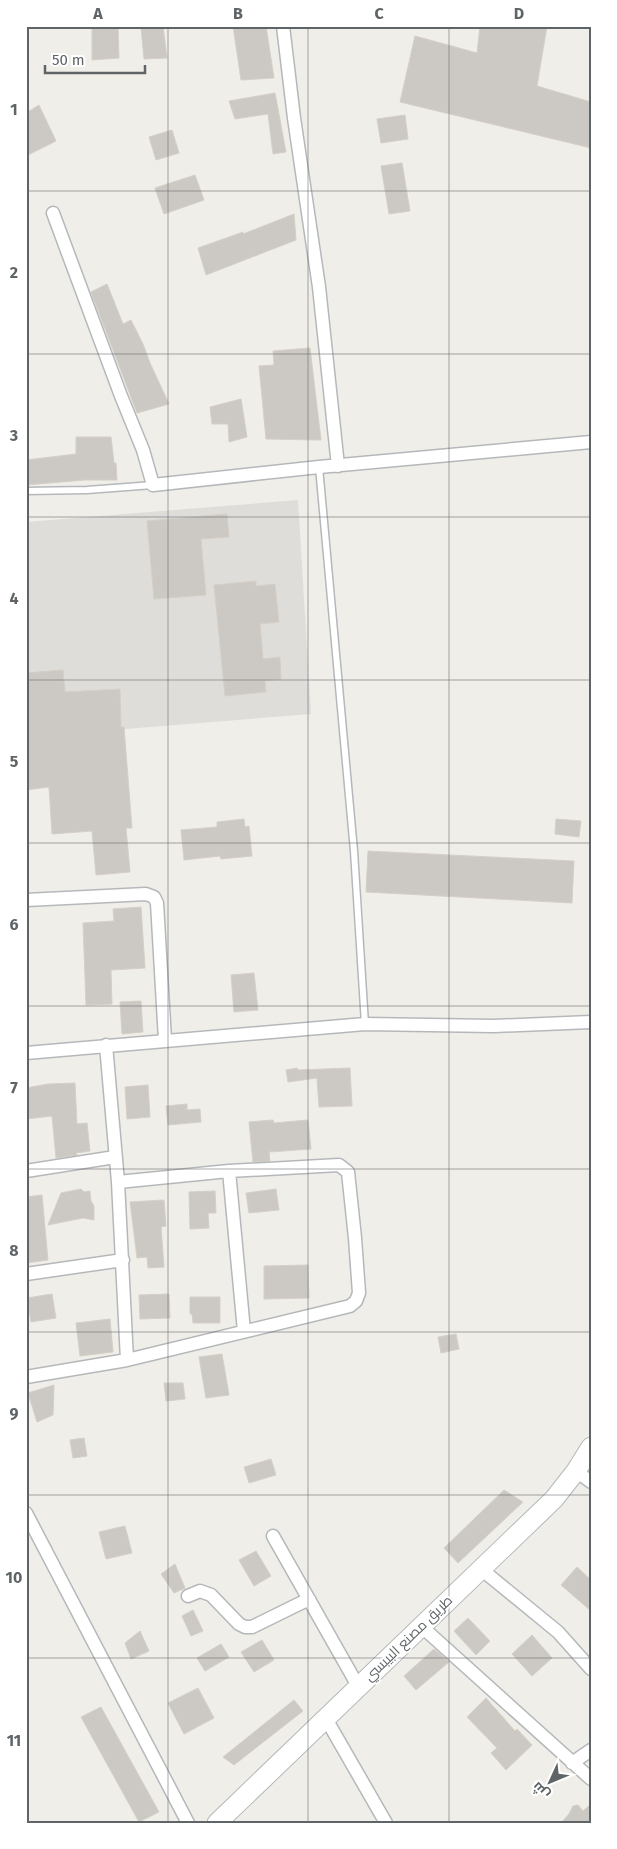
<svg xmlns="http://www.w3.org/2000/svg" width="617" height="1849" viewBox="0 0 617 1849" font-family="'Fira Sans',Cairo,sans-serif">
<rect width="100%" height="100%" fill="#f0eee8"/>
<path fill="#dfddda" d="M298,500L311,714L26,737V522Z"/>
<path fill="#ccc9c4" stroke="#d5cfc6" d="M118,26L119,58L92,60V28Z
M163,26L167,58L144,59L141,27Z
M233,26H266L274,78L241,80Z
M480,26H547L537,86L591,102V148L400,102L415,36L477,53Z
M275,93L286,152L273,154L268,114L235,119L229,101Z
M39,105L56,141L26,156V113Z
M405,115L408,139L381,143L377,119Z
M172,130L179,153L156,160L149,137Z
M402,163L410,211L389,214L381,166Z
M195,175L204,200L164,214L155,188Z
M294,214L296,240L206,275L198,248L243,232V234Z
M107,284L123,324L131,320L143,344L150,363L169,404L137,413L91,292Z
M310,348L321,440L266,439L259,366L274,365L273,351Z
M241,399L247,437L229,442L228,424H212L210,407Z
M76,437H111L114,463H116L117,480H85L26,485V460L76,454Z
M227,514L229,537L201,539L206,595L154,599L147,521Z
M256,581V586L275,584L279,622L260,624L263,659L280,657L281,679L265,681L266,692L225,696L214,585Z
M63,670L65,692L120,689L121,727H124L132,828H126L130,872L96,875L92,831L52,834L49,787L26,790V673Z
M244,819L245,827L249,826L252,856L221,859L220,856L184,860L181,830L217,827V822Z
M556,819L581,821L579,837L555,834Z
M368,851L574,861L572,903L366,892Z
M141,907L145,968L111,970L112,1004L86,1005L83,923L114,921L113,909Z
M254,973L258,1010L234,1012L231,975Z
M141,1001L143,1032L122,1034L120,1002Z
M297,1068L298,1070L350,1068L352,1106L319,1107L317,1078L288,1082L286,1070Z
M75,1083L77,1124L87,1123L90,1151L76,1153L77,1155L56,1158L52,1116L26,1119V1088L48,1084Z
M148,1085L150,1117L127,1119L125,1087Z
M187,1104V1110L200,1109L201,1122L168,1125L166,1106Z
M273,1120L274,1123L308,1120L311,1149L269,1152L270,1161L253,1162L249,1122Z
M81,1189L84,1192L90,1191L91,1201L94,1206V1220L83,1218L48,1225L61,1193Z
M276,1189L279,1210L249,1213L246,1193Z
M215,1191L216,1213H208L209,1228L190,1229L189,1192Z
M42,1195L48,1260L26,1263V1197Z
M164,1200L166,1226L161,1227L164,1267L148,1268L147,1257L137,1258L130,1202Z
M308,1265L309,1298L264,1299V1266Z
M52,1294L56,1318L31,1322L27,1298Z
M169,1294L170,1318L140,1319L139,1295Z
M190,1297H220V1323H193L192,1314H190Z
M110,1319L113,1352L80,1356L76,1323Z
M456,1334L459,1349L441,1353L438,1337Z
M222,1354L229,1395L206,1398L199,1357Z
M164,1383H183L185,1399L166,1401Z
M54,1385L53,1415L37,1422L28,1393Z
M84,1438L87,1456L73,1458L70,1440Z
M271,1459L276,1475L249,1483L244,1467Z
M504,1490L523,1502L458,1563L444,1548Z
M125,1526L132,1553L106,1559L99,1532Z
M256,1551L271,1576L254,1586L239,1560Z
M175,1564L185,1588L174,1593L161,1574Z
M577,1567L591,1580V1611L561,1585Z
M193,1610L203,1631L191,1636L182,1616Z
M468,1618L490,1641L476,1655L454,1631Z
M140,1631L149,1651L131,1659L125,1643Z
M532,1635L552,1658L532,1676L512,1654Z
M262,1640L274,1660L254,1672L241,1652Z
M221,1644L229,1657L205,1671L197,1658Z
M434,1649L449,1662L416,1690L404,1676Z
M198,1688L214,1718L184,1734L168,1703Z
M486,1698L515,1731L517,1729L532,1745L506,1770L491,1753L497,1748L467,1717Z
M294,1700L303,1711L234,1765L223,1757Z
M101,1707L159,1812L139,1822L81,1717Z
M591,1804V1823H561L569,1814L573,1806L578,1805L583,1811Z"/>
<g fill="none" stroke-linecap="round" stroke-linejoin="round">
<g stroke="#b5b8bb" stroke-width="9">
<path id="lane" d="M319,467L354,851L365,1024
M26,491L87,490L153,485"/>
</g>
<g stroke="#b5b8bb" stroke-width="15">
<path id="street" d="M283,26L294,118L319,287L338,466
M53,213L121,396L143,450L153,485L319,467L591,442
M26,900L146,894L154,897L157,903L165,1040
M106,1045L118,1182L127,1360
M26,1053L365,1024L494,1026L591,1022
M26,1171L115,1157
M229,1171L244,1331
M26,1274L123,1260
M26,1377L127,1360L350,1306L356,1301L359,1293L355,1238L348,1172L339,1165L229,1171L118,1182
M576,1471L591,1482
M26,1513L188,1823
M273,1536L358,1686
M481,1569L558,1632L591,1669
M188,1596L200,1591L211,1595L239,1624L245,1627H252L309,1599
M421,1626L591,1779
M325,1717L386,1823
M572,1763L591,1750"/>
</g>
<g stroke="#b4b8bb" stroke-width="21">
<path id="secondary" d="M217,1823L554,1499L576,1471L591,1447"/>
</g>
<use href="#lane" stroke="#fff" stroke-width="6"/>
<use href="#street" stroke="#fff" stroke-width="12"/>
<use href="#secondary" stroke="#fff" stroke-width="19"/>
</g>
<path fill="none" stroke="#5f6467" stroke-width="1" stroke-opacity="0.55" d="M168,26V1823M308,26V1823M449,26V1823M26,191H591M26,354H591M26,517H591M26,680H591M26,843H591M26,1006H591M26,1169H591M26,1332H591M26,1495H591M26,1658H591"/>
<g text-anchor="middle" stroke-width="4" stroke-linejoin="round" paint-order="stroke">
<g font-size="14" fill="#5f6467" stroke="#fff">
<text transform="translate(408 1638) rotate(-44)" y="5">طريق مصنع البيبسي</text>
</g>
</g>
<rect width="617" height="1849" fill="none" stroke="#ffffff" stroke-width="55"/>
<g transform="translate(550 1782) rotate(226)" stroke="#ffffff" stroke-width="4" paint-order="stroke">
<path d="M0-4L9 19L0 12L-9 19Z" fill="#5f6467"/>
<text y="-8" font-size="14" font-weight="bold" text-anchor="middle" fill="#5f6467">ش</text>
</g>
<path d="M45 65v8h100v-8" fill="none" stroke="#5f6467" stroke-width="2.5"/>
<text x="52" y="65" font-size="15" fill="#5f6467" stroke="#ffffff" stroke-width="4" paint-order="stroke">50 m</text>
<rect x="28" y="28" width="562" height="1794" fill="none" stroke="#5f6467" stroke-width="2"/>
<g font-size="16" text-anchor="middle" font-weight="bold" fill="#5f6467">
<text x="98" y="19">A</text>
<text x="238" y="19">B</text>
<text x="379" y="19">C</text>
<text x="519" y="19">D</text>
<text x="14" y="115">1</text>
<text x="14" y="278">2</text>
<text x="14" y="441">3</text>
<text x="14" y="604">4</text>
<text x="14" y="767">5</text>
<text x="14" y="930">6</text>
<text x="14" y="1093">7</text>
<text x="14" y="1256">8</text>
<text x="14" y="1419">9</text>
<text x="14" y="1583">10</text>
<text x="14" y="1746">11</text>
</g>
</svg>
